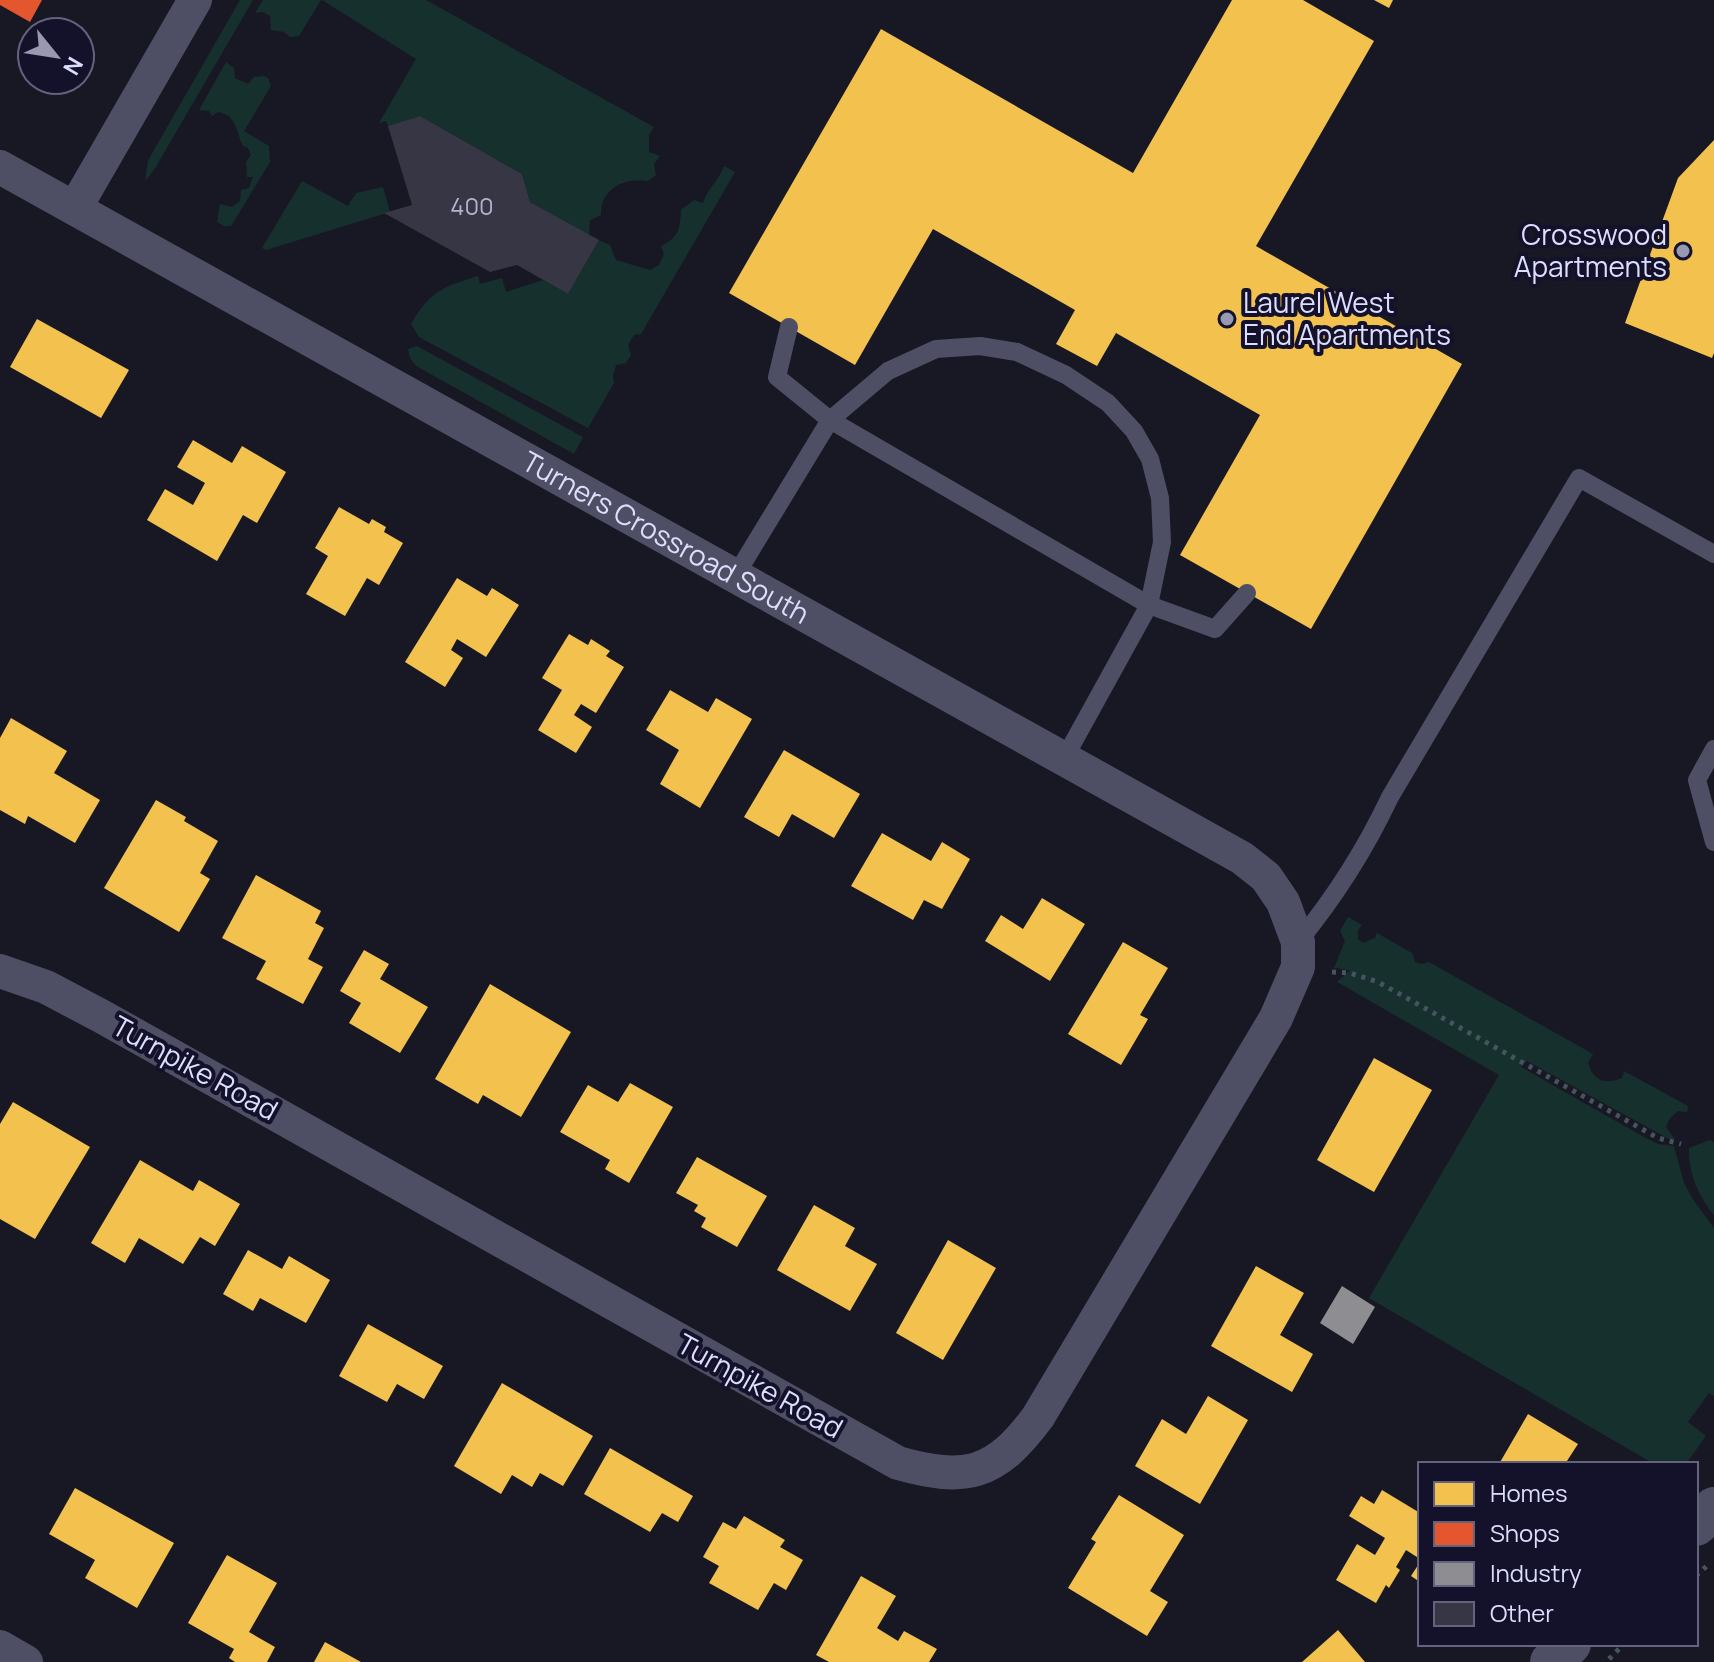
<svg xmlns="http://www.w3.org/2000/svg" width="1714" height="1662" viewBox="0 0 1714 1662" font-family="Manrope,sans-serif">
<rect width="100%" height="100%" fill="#181824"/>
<path fill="#16302e" d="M240,0H253L154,170L145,181L148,161L154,150Z
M263,0H321L299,36L290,37L284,32L271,30L270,16L263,12L255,13Z
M322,0H426L654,127L649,135V152L660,156L654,164L656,175L648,181C624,177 600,189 601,215L590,220L589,235L530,202L522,174L420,116L388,126L386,121L379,123L416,59Z
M226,62L234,68L235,78L248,84L254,77L264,76L268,78L271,86L244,131L269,146L270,162L231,226H224L217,222L220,204L232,207L240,201L241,190L249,188L253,177H247L246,162L251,155L248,148L243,146C236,132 237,115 218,112L212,116L209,111L199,110Z
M724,166L735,172L641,334L634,335L628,345L631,355L626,363L616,365L613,376L614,383L588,428L419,337L411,324C430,291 443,287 478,276L480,284L502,278L506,292L543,280L568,294L599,240L610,245L616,260L650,270L659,265L664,254L661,246C679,237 680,229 681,210L694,200L703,203C708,187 719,181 724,166Z
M302,181L348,206L356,193L383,187L390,212L266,250L262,248Z
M417,346L583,437L574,454L416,366L410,358L408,349Z
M1348,917L1362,925L1358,930V939L1363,943L1375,938L1377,933L1412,953L1415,962L1422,964L1429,962L1593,1054L1588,1063C1594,1081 1604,1085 1622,1078L1624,1071L1688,1106L1687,1112L1678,1111L1670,1118L1666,1127L1675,1139H1669L1527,1061L1521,1067L1644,1137L1658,1144L1674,1146L1684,1183L1692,1198L1714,1228V1396L1709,1393L1688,1422L1706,1436L1686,1464H1654L1369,1298L1499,1075L1337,982L1350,970L1334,968L1345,941L1340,931Z
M1710,1140L1714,1142V1215C1698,1196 1688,1172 1689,1148Z"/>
<path fill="#f2c14e" d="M1232,0H1303L1374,41L1256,246L1462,364L1311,629L1180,555L1260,415L1116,333L1097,366L1056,344L1075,310L933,229L855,365L729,293L881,29L1133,173Z
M1374,0H1393L1389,8Z
M1714,140V353L1712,358L1625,323L1678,178Z
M37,319L129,370L101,418L10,367Z
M193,440L232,463L242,446L286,472L257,523L243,515L217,561L147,520L165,489L193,505L205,483L177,467Z
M339,507L369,524L372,519L386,527L384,532L403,543L379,585L367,578L345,616L306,594L328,556L315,548Z
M457,578L487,596L492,588L519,605L486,657L457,639L451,650L463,658L445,687L405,662Z
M569,634L588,645L591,639L610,651L606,656L624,667L596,713L581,704L574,715L592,727L576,753L538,730L562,690L542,678Z
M670,690L708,712L716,698L752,719L700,808L660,784L679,750L646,730Z
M11,718L67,751L54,773L100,800L75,843L28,816L25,824L0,810V738Z
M784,750L860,794L834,838L792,814L779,837L744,817Z
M156,800L186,817L184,821L218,841L200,873L210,879L179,932L104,888Z
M882,833L931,861L942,842L970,859L942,909L924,900L913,920L851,886Z
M256,875L321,911L315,923L324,928L308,959L323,967L303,1004L256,979L266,961L222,938Z
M1042,898L1085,924L1050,981L985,941L1001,915L1023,929Z
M1123,942L1168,968L1140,1015L1148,1019L1121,1065L1068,1034Z
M364,950L389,964L380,979L428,1007L400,1053L349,1023L361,1003L340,991Z
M490,984L571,1032L521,1117L483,1095L478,1104L435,1079Z
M1374,1058L1432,1090L1374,1192L1317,1160Z
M630,1083L673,1107L629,1183L605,1169L610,1160L560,1132L588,1085L618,1102Z
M13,1102L90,1147L35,1239L0,1219V1124Z
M697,1157L767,1196L737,1247L701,1227L706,1218L694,1211L698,1205L676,1193Z
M140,1160L193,1191L199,1180L240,1204L215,1246L200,1237L183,1264L139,1238L125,1263L91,1243Z
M814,1205L855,1228L845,1246L877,1264L850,1311L777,1270Z
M948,1240L996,1268L943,1360L896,1333Z
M248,1250L282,1269L289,1256L330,1280L306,1323L260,1298L253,1311L223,1294Z
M1256,1266L1304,1293L1280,1335L1313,1354L1292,1392L1211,1346Z
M368,1324L443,1366L424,1399L397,1384L387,1402L339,1376Z
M502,1383L593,1436L563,1486L540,1473L532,1487L512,1475L501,1494L454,1466Z
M1208,1396L1248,1420L1200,1504L1135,1466L1162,1419L1186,1434Z
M1528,1414L1578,1444L1565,1464H1499Z
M610,1448L693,1496L678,1522L662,1513L650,1532L584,1494Z
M75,1488L174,1543L137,1608L85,1578L95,1560L49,1534Z
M1382,1490L1420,1513V1559L1406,1550L1396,1567L1400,1570L1389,1588L1386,1585L1376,1603L1336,1580L1357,1544L1375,1555L1385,1538L1349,1516L1361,1496L1374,1504Z
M1119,1495L1184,1535L1150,1591L1168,1602L1147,1636L1068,1588L1096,1542L1091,1539Z
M744,1516L785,1540L780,1547L803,1560L786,1590L774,1583L758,1610L709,1583L719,1566L703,1557L723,1522L736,1529Z
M227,1555L277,1583L249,1632L275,1647L267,1662H235L229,1658L234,1649L188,1623Z
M1420,1562V1582L1411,1576Z
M861,1576L896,1596L877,1628L898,1641L904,1631L937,1649L929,1662H829L816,1655Z
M1338,1630L1365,1662H1302Z
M325,1642L361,1662H314Z"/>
<path fill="#e4572e" d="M0,0H42L30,22L0,5Z"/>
<path fill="#8d8d92" d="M1342,1286L1375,1307L1353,1344L1320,1323Z"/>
<path fill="#363645" d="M420,116L522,174L530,202L599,240L568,294L517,265L490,272L384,213L412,205L388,126Z"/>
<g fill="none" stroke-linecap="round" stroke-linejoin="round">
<path stroke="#46545f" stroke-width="5" stroke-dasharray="4 6" stroke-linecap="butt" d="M1332,972L1350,973L1378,982L1658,1138L1681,1144
M1696,1576L1710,1563
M1609,1659L1624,1644"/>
<path stroke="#4e4f65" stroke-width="18" d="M789,327L777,377L830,420L1149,605L1215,629L1247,593
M734,578L830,420L888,371L936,349L980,346L1017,352L1066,375L1108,403L1134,431L1150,459L1160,498L1162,542L1149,605L1064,759
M1714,749L1697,780L1714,842
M1298,942C1335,897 1365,850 1390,797L1579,478L1714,554"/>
<g stroke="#4e4f65" stroke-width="34">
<path id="s1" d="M0,167L1242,858L1266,877L1283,902L1298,942V967L1276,1018L1038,1417C995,1475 966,1482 898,1463L101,1016L46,987L0,971"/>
<path d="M75,208L195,0"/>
<path d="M0,1647L26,1662"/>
</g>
<path stroke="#4e4f65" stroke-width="42" d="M1696,1525L1714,1508
M1551,1662L1570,1644"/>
</g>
<g fill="#9898b1" stroke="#14122a" stroke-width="3">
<circle cx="1683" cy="251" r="8"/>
<circle cx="1227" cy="319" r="8"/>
</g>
<g text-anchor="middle" stroke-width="8" stroke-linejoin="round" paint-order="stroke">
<g font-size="24" fill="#b3b3cf">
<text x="472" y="215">400</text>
</g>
<g font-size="28" fill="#ddddfd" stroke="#14122a" text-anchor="end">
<text x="1667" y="245">Crosswood<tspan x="1667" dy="32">Apartments</tspan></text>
<text x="1243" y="313" text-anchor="start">Laurel West<tspan x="1243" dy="32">End Apartments</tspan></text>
</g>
<g font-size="28" fill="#ddddfd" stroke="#14122a">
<text dy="10" stroke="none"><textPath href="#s1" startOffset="762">Turners Crossroad South</textPath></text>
<text transform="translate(195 1068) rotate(29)" y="10">Turnpike Road</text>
<text transform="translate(760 1386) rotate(29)" y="10">Turnpike Road</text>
</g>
</g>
<rect x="1418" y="1462" width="280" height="184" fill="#14122a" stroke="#64637e" stroke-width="2"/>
<rect x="1434" y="1482" width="40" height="24" fill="#f2c14e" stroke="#64637e" stroke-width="2"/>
<text x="1490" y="1502" font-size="24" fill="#ddddfd">Homes</text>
<rect x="1434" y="1522" width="40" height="24" fill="#e4572e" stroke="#64637e" stroke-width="2"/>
<text x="1490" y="1542" font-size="24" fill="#ddddfd">Shops</text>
<rect x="1434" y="1562" width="40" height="24" fill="#8d8d92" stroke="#64637e" stroke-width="2"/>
<text x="1490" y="1582" font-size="24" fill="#ddddfd">Industry</text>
<rect x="1434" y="1602" width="40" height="24" fill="#363645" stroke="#64637e" stroke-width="2"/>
<text x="1490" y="1622" font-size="24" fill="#ddddfd">Other</text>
<g transform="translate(56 56) rotate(120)"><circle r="38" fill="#14122a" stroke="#64637e" stroke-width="2"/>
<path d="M0-6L14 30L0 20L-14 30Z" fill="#9898b1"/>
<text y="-12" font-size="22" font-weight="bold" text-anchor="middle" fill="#ddddfd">N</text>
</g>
</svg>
